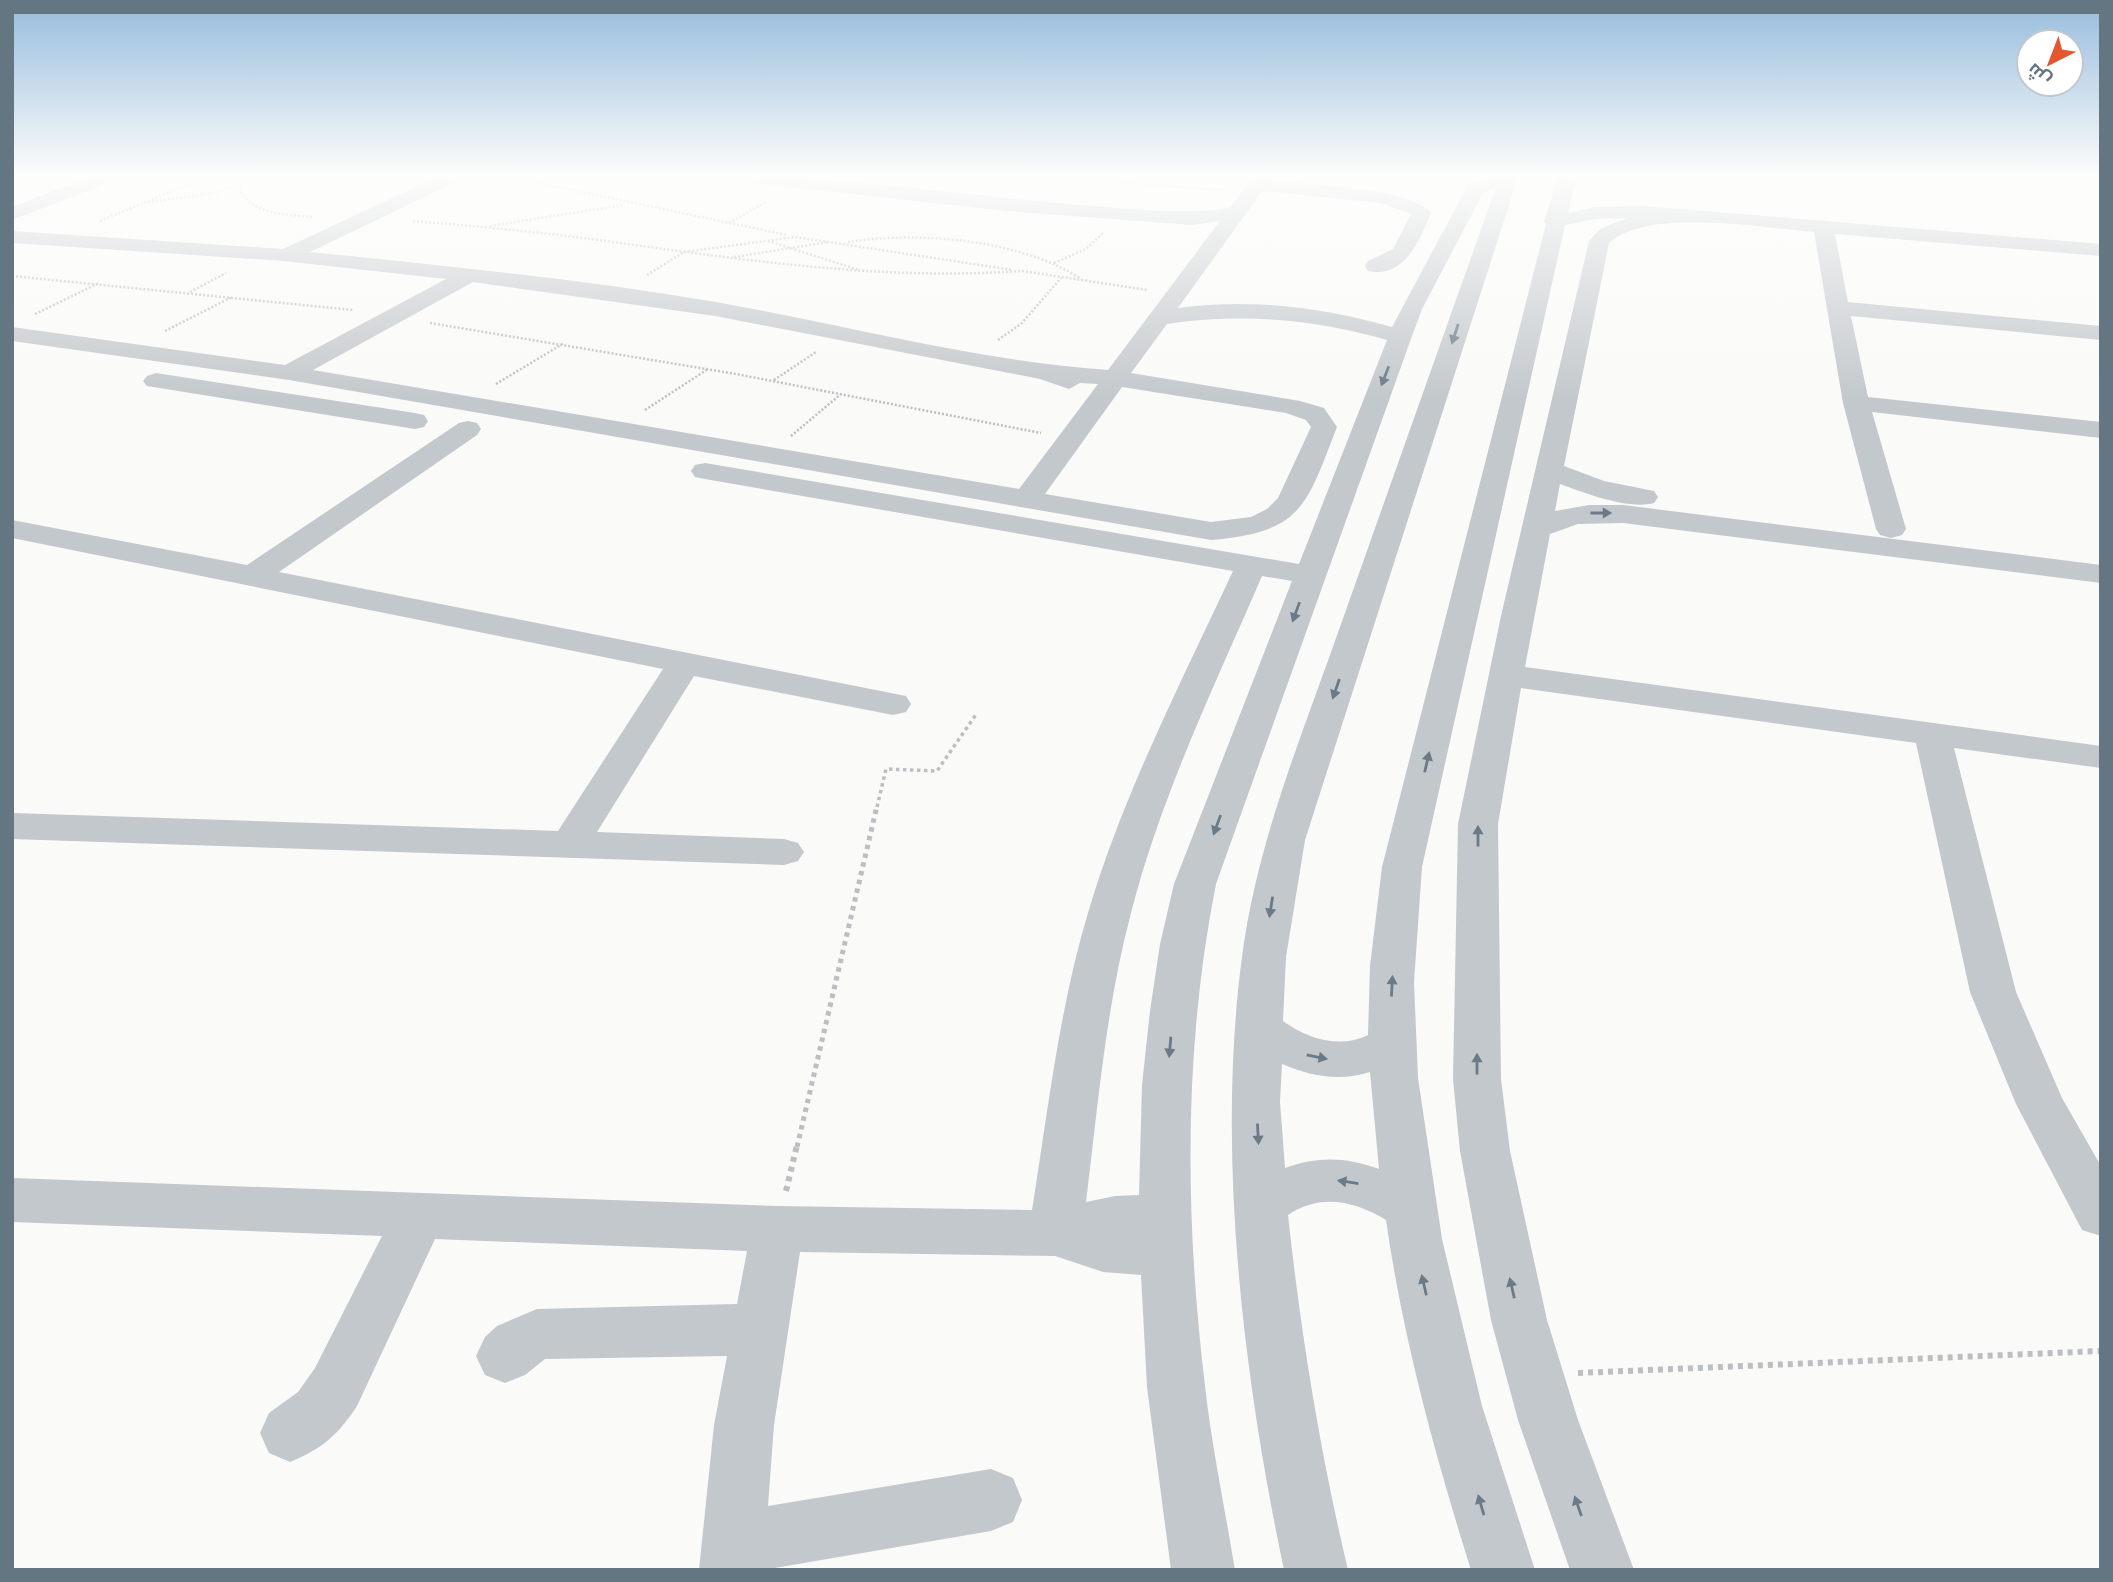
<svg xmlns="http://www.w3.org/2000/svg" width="2113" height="1582" viewBox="0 0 2113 1582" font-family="'Exo 2',Cairo,sans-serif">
<rect width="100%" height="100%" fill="#fafaf8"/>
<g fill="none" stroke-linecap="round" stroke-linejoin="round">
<path stroke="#bbbfc2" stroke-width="2.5" stroke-dasharray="2 2" stroke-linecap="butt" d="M243,177L240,191C256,216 287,214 313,217
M510,177L787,235
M1042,177L1224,190
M148,202L213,193L270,177
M100,221L206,177
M413,221C475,226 537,232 598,240C739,259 878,281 1021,271
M729,223L767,201
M490,226L623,205
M768,241L859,270
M848,242C918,231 1020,239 1081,279
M734,257L829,242
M1054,263L1086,249L1103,233
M1022,271L1148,290
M647,275L684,252L795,237L1013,270
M12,276L353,310
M190,292L226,273
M35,314L99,283
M430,323L736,374L1041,433
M165,331L232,297
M998,340L1022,323L1061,278
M774,380L816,352
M496,384L564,343
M645,410L708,369
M791,436L841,394"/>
<path stroke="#bbbfc2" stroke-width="3.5" stroke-dasharray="3.5 3.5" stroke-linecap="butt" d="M877,807L886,769L937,771L977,713"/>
<path stroke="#bbbfc2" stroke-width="5" stroke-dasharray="4.5 4.5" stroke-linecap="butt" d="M797,1147L877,806"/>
<path stroke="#bbbfc2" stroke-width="6" stroke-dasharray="5 5" stroke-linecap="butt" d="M786,1191L797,1145
M1578,1373L2101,1351"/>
<path fill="#c3c8cc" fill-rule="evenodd" d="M90,177H116L113,181L12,220V207Z
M437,177H461L458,181L310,252C446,266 582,279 716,302C846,325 976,361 1108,370L1220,221L1192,225L1007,211L750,183L741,177C855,177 968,196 1081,205C1132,209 1180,215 1230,208L1253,177H1272L1270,181C1303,184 1412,187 1431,213C1420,239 1405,279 1368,271L1365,266L1368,261L1393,249L1411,214L1381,203L1262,191L1178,308C1249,298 1323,307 1392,327L1468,185L1488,177H1518L1305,840L1286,957L1283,1021C1307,1039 1340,1049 1368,1035L1370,966L1382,867L1546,224L1544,222L1558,177H1576L1568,213L1595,207L1645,206L2101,244V256L1835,234L1848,302L2101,326V340L1851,316L1868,397L2101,422V438L1872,412L1906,529L1902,535L1891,538L1880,535L1876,529L1843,403L1814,232C1762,228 1649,207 1609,243L1564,466L1604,481L1654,491L1658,497L1654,503C1628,510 1585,493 1560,484L1555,511L1589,505H1623L2101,565V583L1623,523L1578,524L1550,534L1525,667L2101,746V768L1954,748L2016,992L2062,1098L2101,1166V1236L2082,1230L2016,1104L1970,992L1916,743L1521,688L1498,824L1501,1079L1510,1151L1547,1320L1578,1420L1634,1570H1570L1518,1420L1491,1320L1460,1151L1453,1079L1458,824L1501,616L1589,241L1600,229L1627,218L1595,219L1565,225L1422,867L1414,982L1418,1078L1442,1239L1482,1406L1535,1570H1471C1435,1455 1403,1339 1386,1220C1355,1201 1320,1193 1288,1215C1301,1335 1320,1452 1348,1570H1284C1243,1375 1216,1153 1242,957C1257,842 1302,735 1340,627C1392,480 1444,334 1496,187L1483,193L1422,309L1412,336L1216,884C1183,1050 1185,1219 1205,1386C1212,1448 1225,1509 1235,1570H1171L1147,1387L1141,1275L1103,1272L1055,1256L800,1252L774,1425L768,1506L991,1469L1013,1478L1022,1500L1013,1522L991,1531L763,1570H699L714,1425L727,1356L545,1359L525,1375L505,1383L485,1375L476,1356L485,1337L497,1326L537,1309L737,1304L747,1251L435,1239L357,1406C338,1435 322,1449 290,1462L269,1453L260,1433L269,1413L298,1392L315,1368L382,1236L12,1222V1178L777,1206L1032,1210C1048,1111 1059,1009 1088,913C1123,794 1181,683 1233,571L705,479L695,477L691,471L695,465L705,463L1299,564L1387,340C1315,319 1241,313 1167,324L1131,373L1300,401L1324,408L1337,427C1306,506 1303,532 1211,540L289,380L12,341V327L285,365L446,279L284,261L12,243V231L283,249ZM473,282L715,316L1040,379L1069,389L1080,383L1098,384L1019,489L313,370ZM1122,387L1286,413L1306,420L1311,427L1278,498L1267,509L1251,517L1211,522L1045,494ZM1262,576L1292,581L1174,884L1160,944L1150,1011L1142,1085L1139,1195L1115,1196L1086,1202C1098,1105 1106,1007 1131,913C1161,796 1214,687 1262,576ZM1282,1064C1310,1076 1340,1082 1370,1072L1379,1169C1346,1157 1318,1156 1285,1168L1280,1102Z
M156,373L415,413L424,415L428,421L424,427L415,429L147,386L143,381L147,376Z
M468,421L477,423L481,429L477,435L279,572L906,696L911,704L906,712L893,715L694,676L597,832L784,839L798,843L804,852L798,861L784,865L12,839V813L558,831L663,669L12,538V520L247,565L459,423Z"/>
</g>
<defs><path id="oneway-solid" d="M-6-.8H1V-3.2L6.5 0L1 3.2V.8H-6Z" transform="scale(1.75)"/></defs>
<g fill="#6a7a87">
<use href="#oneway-solid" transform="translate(1455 334) rotate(108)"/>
<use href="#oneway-solid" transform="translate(1385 376) rotate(111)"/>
<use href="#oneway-solid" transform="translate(1601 513)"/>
<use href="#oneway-solid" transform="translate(1296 612) rotate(110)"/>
<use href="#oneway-solid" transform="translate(1336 689) rotate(109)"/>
<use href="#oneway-solid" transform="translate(1427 762) rotate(-77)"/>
<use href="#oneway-solid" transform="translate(1217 825) rotate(110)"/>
<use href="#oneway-solid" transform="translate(1478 836) rotate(-90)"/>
<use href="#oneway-solid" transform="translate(1271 907) rotate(99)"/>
<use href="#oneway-solid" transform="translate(1392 986) rotate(-87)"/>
<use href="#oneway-solid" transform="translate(1170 1047) rotate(95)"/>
<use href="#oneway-solid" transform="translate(1317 1057) rotate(11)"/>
<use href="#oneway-solid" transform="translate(1477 1064) rotate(-90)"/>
<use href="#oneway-solid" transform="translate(1258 1134) rotate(87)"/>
<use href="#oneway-solid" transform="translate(1348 1182) rotate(-171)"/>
<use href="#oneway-solid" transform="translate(1424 1285) rotate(-103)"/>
<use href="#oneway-solid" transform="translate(1512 1288) rotate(-103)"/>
<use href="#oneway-solid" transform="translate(1481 1505) rotate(-106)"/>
<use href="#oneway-solid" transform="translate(1578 1506) rotate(-109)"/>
</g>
<linearGradient id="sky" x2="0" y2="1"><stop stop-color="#96bcdc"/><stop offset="0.44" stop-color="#fdfdfc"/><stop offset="1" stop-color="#fdfdfc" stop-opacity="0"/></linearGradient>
<rect width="2113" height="399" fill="url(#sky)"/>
<rect width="2113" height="1582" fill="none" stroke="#657683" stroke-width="28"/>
<g transform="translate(2050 63) rotate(222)"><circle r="33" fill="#ffffff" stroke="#c1c8cd" stroke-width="2"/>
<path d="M0-5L12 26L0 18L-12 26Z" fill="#e4572e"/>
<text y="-10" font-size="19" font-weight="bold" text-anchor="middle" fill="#657683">ش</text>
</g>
</svg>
